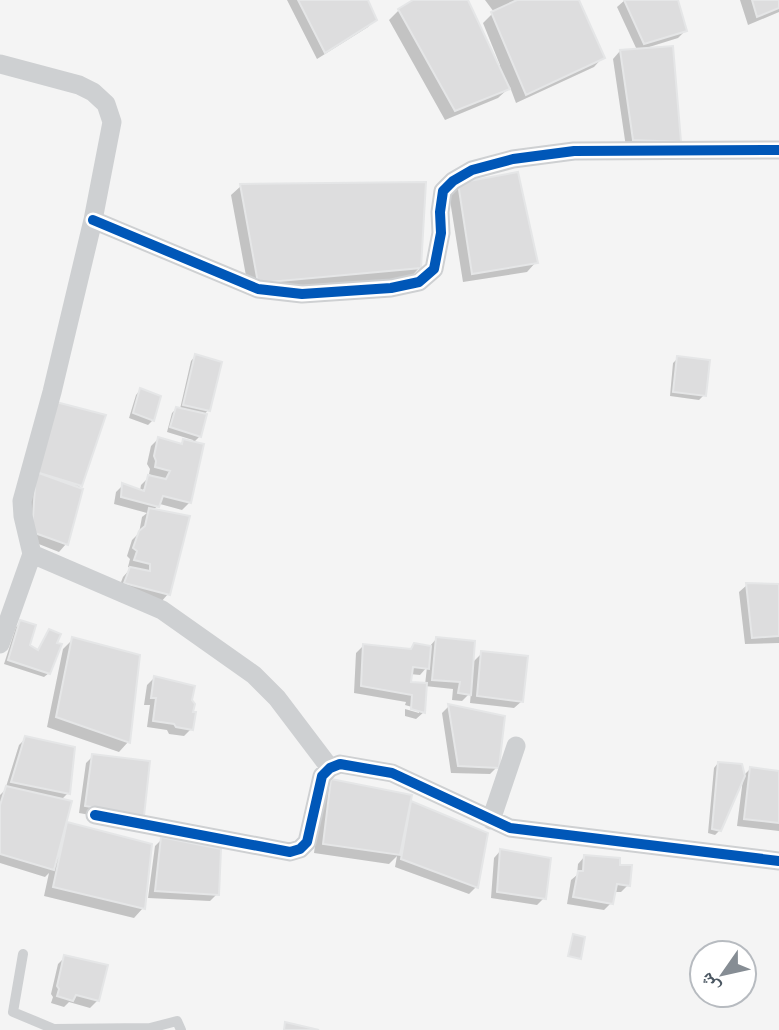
<svg xmlns="http://www.w3.org/2000/svg" width="779" height="1030" viewBox="0 0 779 1030" font-family="'Work Sans','Noto Naskh Arabic',sans-serif">
<rect width="100%" height="100%" fill="#f4f4f4"/>
<path fill="#0003" fill-rule="evenodd" d="M287,0H366L375,19L368,27L317,59Z
M417,0H466L497,66L500,65L483,23L494,12L485,0H577L603,57L594,67L516,103L510,87L498,98L445,120L389,20L399,10Z
M625,0H676L685,31L678,38L646,48L679,141L626,147L613,59L620,51L637,50L617,7Z
M740,0H779V12L748,25Z
M459,184L536,262L527,272L463,282L449,194Z
M241,186L419,268L410,278L249,292L231,195Z
M195,356L208,410L204,415L200,436L193,443L202,445L189,503L182,510L160,504L153,510L168,594L161,602L118,590L123,577L131,568L128,567L130,559L127,556L132,540L139,533L142,517L147,513L114,504L116,492L123,485L140,491L141,485L151,475L149,474L150,469L147,464L151,446L158,439L180,445L184,441L192,443L193,440L167,432L172,413L176,409H180L191,361Z
M678,358L704,395L699,400L670,396L673,363Z
M140,390L153,420L148,425L129,418L136,395Z
M49,412L81,485L77,489L81,490L66,544L59,552L26,539L30,480Z
M747,585L779,586V643L745,644L739,592Z
M21,622L28,646L37,651L49,631V673L44,677L4,664L16,627Z
M437,638L472,663L482,653L522,701L514,708L470,703L471,692L462,701L452,700L453,689L425,686L424,712L416,719L405,716V709L419,713V709L405,705L406,702L354,693L356,653L363,646L409,651L430,646ZM427,667L425,685L409,684L410,674L420,675Z
M73,639L128,742L119,752L47,727L63,649Z
M154,678L190,700L191,729L184,736L169,734L167,730L147,727L150,705H144L147,685Z
M449,706L497,767L490,774L451,773L442,713Z
M26,738L68,793L61,800L63,828L67,824L143,908L134,918L44,896L49,873L45,877L0,863V795L5,790L19,745Z
M93,756L135,823L79,813L86,763Z
M718,763L743,776L750,769L779,773V831L737,826L743,779L720,830L715,835L708,833L714,768Z
M331,781L408,806L411,803L476,887L469,894L395,867L397,856L389,864L314,853L322,791Z
M162,839L217,894L210,901L148,898L155,846Z
M501,850L544,898L537,905L491,898L494,858Z
M585,856L618,867L628,885L621,892H614L611,903L604,910L567,904L571,880L577,875L578,864Z
M65,957L98,1000L90,1008L69,1002L64,1007L51,1003L53,997L51,994L58,964Z"/>
<path fill="#ddddde" stroke="#e5e6e7" stroke-width="2" d="M298,0H368L377,20L325,53Z
M413,0H468L510,89L455,111L398,9Z
M517,0H579L605,58L526,95L491,12Z
M624,0H678L687,31L644,44Z
M752,0H779V8L757,17Z
M673,46L681,142L633,140L620,50Z
M518,172L538,263L472,274L458,183Z
M426,182L421,268L258,283L240,184Z
M195,354L222,362L210,411L183,405Z
M677,356L710,360L706,396L673,392Z
M140,388L161,396L154,421L133,413Z
M56,402L106,415L82,486L36,472Z
M176,407L207,414L201,437L170,427Z
M158,437L182,444L183,439L204,444L191,503L163,496L159,507L121,497L122,483L144,491L148,475L166,479L170,471L155,467L156,461L154,456Z
M36,472L83,489L68,545L32,532Z
M149,508L190,516L170,595L124,583L130,567L150,571V564L134,560L137,551L133,548L139,531L145,526Z
M746,583L779,584V636L752,638Z
M20,620L36,625L30,645L38,650L49,629L61,634L57,643L62,644L50,674L8,660Z
M72,637L140,655L130,743L56,717Z
M436,637L475,641L471,695L458,693L460,682L432,680Z
M414,643L431,646L429,669L413,667L411,682L427,683L425,713L411,709L412,695L361,686L363,644L411,649Z
M481,651L528,656L523,702L477,696Z
M154,676L195,686L192,700L195,704L193,712H196L193,730L176,727L174,724L153,721L156,698H151Z
M448,704L505,716L499,768L458,766Z
M25,736L75,747L70,794L11,782Z
M92,754L150,761L144,816L85,806Z
M718,762L742,764L745,776L721,831L712,829Z
M750,767L779,771V823L744,819Z
M331,779L412,795L400,855L323,844Z
M6,786L72,801L54,870L0,854V805Z
M411,801L488,833L478,888L401,859Z
M67,822L152,844L145,909L53,887Z
M161,837L221,849L219,895L155,891Z
M500,849L551,858L546,899L497,892Z
M584,855L620,858V865H632L630,886L617,884L613,904L573,897L578,871H583Z
M573,934L585,937L581,959L568,956Z
M64,955L108,965L99,1001L76,995L73,1001L57,996L59,989L57,986Z
M285,1022L319,1030H284Z"/>
<g fill="none" stroke-linecap="round" stroke-linejoin="round">
<path stroke="#ced0d2" stroke-width="10" d="M23,954L13,1012L54,1029L150,1028L177,1021L181,1030"/>
<path stroke="#ced0d2" stroke-width="19" d="M0,64L79,85L93,92L106,104L112,122L93,220L52,392L22,501L23,516L32,554L0,644
M93,220L258,289L302,294L391,288L419,282L434,269L441,233L440,212L443,191L453,181L472,170L513,159L574,151L779,150
M32,554L162,610L254,675L277,698L330,768
M95,815L290,852L300,849L307,842L322,776L330,768L340,764L392,773L510,828L779,861
M491,820L516,746"/>
<g stroke="#fff" stroke-width="15">
<path id="cycleway" d="M93,220L258,289L302,294L391,288L419,282L434,269L441,233L440,212L443,191L453,181L472,170L513,159L574,151L779,150
M95,815L290,852L300,849L307,842L322,776L330,768L340,764L392,773L510,828L779,861"/>
</g>
<use href="#cycleway" stroke="#0057b8" stroke-width="10"/>
</g>
<g transform="translate(723 974) rotate(236)"><circle r="33" fill="#ffffff" stroke="#b7bbc0" stroke-width="2"/>
<path d="M0-5L12 26L0 18L-12 26Z" fill="#868d94"/>
<text y="-10" font-size="19" font-weight="bold" text-anchor="middle" fill="#4a5661">ش</text>
</g>
</svg>
